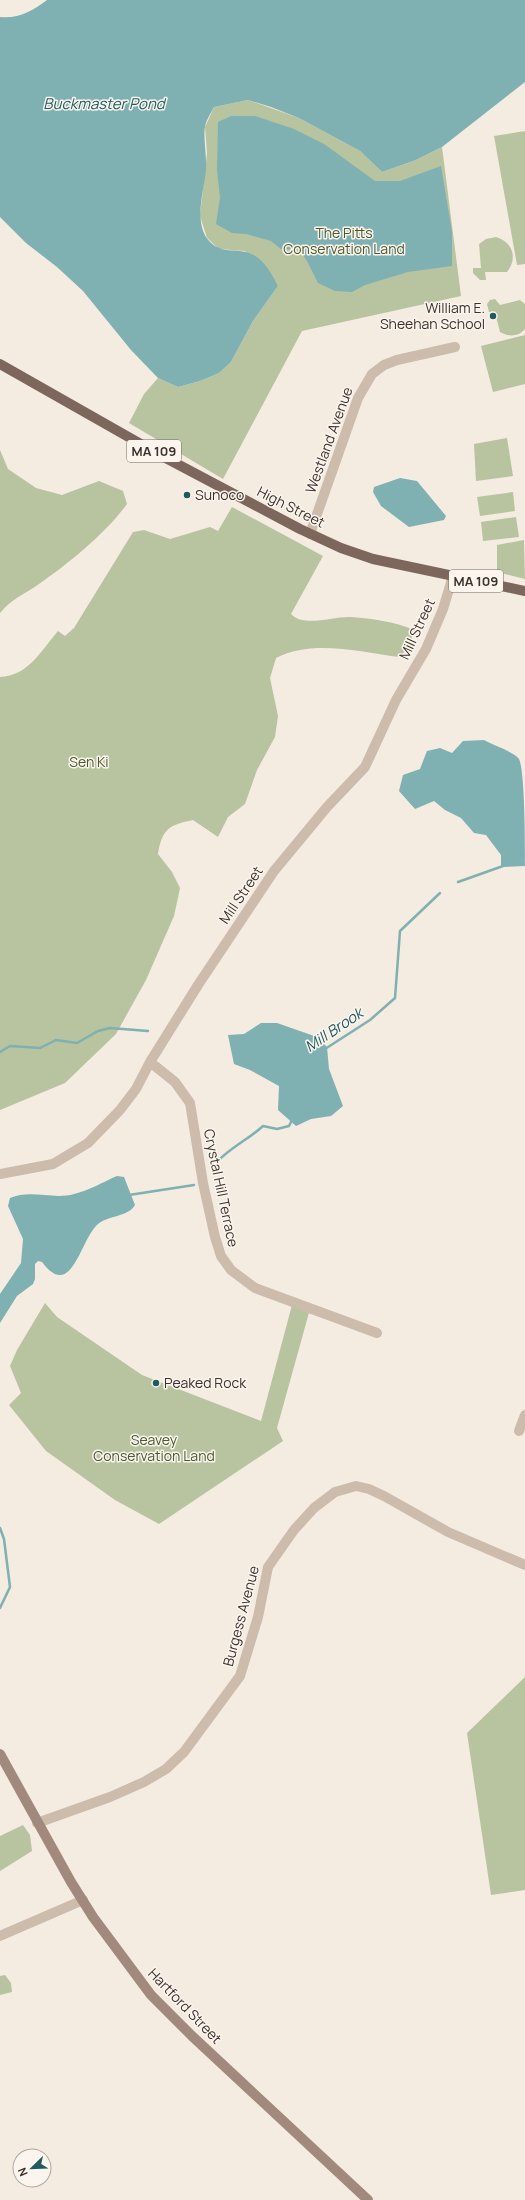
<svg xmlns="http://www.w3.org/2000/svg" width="525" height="2200" viewBox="0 0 525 2200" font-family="Manrope,sans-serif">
<rect width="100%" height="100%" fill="#f4ebe1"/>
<path fill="#b8c4a0" d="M248,100L299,118L360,151L382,172L416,160L442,147L461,296L302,331L223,479L129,423L144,394L158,378L178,387L200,381L219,373L231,362L253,321L278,286L245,251L219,249L207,238L200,216L207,153L205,127L214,107Z
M525,131V264L517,265L494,136Z
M496,237C513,242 518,258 507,272H485L486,280H480L473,273V268H481L479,244L486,239Z
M495,299L500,305L520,300L525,304V329C518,337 509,337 500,332L495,312H489L487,304L490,300Z
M525,335V384L493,392L481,346Z
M507,438L513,476L476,481L474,444Z
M0,450L8,469L36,488L62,495L99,481L123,491L127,504C107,532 68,564 39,584C24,595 12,598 0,613Z
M513,492L515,511L480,516L477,497Z
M232,507L323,556L291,614C304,628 333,616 351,617C372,619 394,621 414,630L409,648L399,657C359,652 313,639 276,658L270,678L278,716L275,737L257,770L245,804L228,817L218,837L193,820C169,825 162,829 158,854L172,872L180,888L174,916L146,980L116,1034L65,1083L0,1110V677C28,676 41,651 58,631L65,636L74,628L133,532L144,530L170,539L210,527L218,531Z
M516,517L519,537L483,541L481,522Z
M524,540L525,579L497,572V545Z
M45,1303L57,1317L142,1375L261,1421L292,1305L310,1309L277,1428L283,1441L159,1524L115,1500L46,1451L9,1405L21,1393L10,1366L17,1350Z
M525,1677V1890L491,1895L467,1733Z
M23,1825L30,1835L32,1851L0,1871V1836Z
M5,1975L11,1983L12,1992L0,1995V1976Z"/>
<path fill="#7fb0b2" d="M47,0H525V82L442,147L416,160L382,172L360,151L299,118L271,107L248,100L214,107C211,113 206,120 205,127C203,135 207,158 206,170C204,193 189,234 219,248C224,251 234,250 240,251C261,253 269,269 278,286L253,321L231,362L219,373L200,381L178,387L158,378L131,350L83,291L57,267L26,243L0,217V17C18,19 33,11 47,0Z
M231,116H255L294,129L324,144L375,181H400L441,166L452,232V266L408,272L365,285L352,292L335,291L318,283L307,261L299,249H281L271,241L246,234L232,233L216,224L220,198L217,170L218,122Z
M400,478L417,481L446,516L444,520L409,527L381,506L373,492L374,487Z
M484,740C493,745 514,752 519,759C525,771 525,847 525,866L501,867V855L486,835L474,833L461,818L445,810L434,801L415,809L399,791L403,775L420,769L427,751L440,748L452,753L463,741Z
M261,1023H277L317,1037L327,1047L329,1069L343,1106L331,1116L311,1119L296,1126L278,1110L279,1086L250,1070L234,1064L228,1035L244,1034Z
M117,1176L124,1177L135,1205C128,1217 109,1215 98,1224C80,1239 72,1302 42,1262L38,1261L35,1264V1279L33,1284L17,1296L0,1323V1294L21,1263L23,1239L8,1206L10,1198C31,1189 53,1200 74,1194C88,1191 103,1182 117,1176Z"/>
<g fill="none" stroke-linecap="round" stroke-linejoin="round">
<path stroke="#7fb0b2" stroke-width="2.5" d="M458,882L503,866
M325,1049L370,1020L395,998L400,931L440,893
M0,1052L10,1046L40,1048L56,1040L77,1043L98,1031L110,1028L148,1031
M218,1161C231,1147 249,1139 263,1126L277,1129L289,1126L292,1120
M129,1195L194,1185
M0,1528L4,1539L10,1587L0,1608"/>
<path stroke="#cdbbac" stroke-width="10" d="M310,534L358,398L372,374L384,365L397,360L455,347
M150,1062L175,1082L190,1103L203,1183L215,1237L221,1256L231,1270L255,1288L377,1333
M0,1174L53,1164L88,1143L120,1110L136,1089L150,1062L198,985L274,871L327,807L365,767L396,700L426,649L443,609L453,576
M519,1431L525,1415
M37,1823L110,1797L144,1782L166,1769L184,1752L240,1676L258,1617L268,1567L294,1530L314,1508L335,1492L356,1486L369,1489L384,1496L448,1532L525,1565
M0,1936L83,1900"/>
<path stroke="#a18a7d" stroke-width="10" d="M0,1754L71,1882L93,1917L151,1995L192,2036L368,2200"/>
<path stroke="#7d675c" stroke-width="10" d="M0,364L162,456L300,529L341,548L373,559L525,591"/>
</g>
<g fill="#1f5a5e" stroke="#fbf5ee" stroke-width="1.5">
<circle cx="493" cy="316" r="4"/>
<circle cx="187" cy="495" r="4"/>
<circle cx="156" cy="1383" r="4"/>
</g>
<g text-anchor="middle" stroke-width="3" stroke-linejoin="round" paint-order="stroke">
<g fill="#fbf5ee" stroke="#756b66" stroke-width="1">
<rect x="127" y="440" width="54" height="22" rx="3"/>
<rect x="449" y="570" width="54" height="22" rx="3"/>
</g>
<g font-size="13" font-weight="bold" fill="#3b302b">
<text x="154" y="456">MA 109</text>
<text x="476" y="586">MA 109</text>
</g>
<g font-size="14" fill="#4a5a2e" stroke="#fbf5ee">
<text x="344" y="238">The Pitts<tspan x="344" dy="16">Conservation Land</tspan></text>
<text x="89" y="767">Sen Ki</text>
<text x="154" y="1445">Seavey<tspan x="154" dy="16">Conservation Land</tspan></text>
</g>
<g font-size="14" fill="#3b302b" stroke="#fbf5ee" text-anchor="start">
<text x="485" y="313" text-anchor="end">William E.<tspan x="485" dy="16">Sheehan School</tspan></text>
<text x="195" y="500">Sunoco</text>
<text x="164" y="1388">Peaked Rock</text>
</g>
<g font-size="14" fill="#3b302b" stroke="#fbf5ee">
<text transform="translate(329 440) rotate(-70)" y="5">Westland Avenue</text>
<text transform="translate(291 507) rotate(27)" y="5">High Street</text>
<text transform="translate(417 629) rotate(-65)" y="5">Mill Street</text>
<text transform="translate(241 895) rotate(-56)" y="5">Mill Street</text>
<text transform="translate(221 1188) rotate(78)" y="5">Crystal Hill Terrace</text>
<text transform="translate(241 1616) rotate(-75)" y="5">Burgess Avenue</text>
<text transform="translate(185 2006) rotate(46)" y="5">Hartford Street</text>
</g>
<g font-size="15" font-style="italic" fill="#1f5a5e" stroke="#fbf5ee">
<text x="104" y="109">Buckmaster Pond</text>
<text transform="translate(334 1030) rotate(-34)" y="5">Mill Brook</text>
</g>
</g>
<g transform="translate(32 2168) rotate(247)"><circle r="19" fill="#fbf5ee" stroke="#aea6a0"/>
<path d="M0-3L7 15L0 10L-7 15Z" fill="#1f5a5e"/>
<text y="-6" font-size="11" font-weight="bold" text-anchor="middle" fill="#3b302b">N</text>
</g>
</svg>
